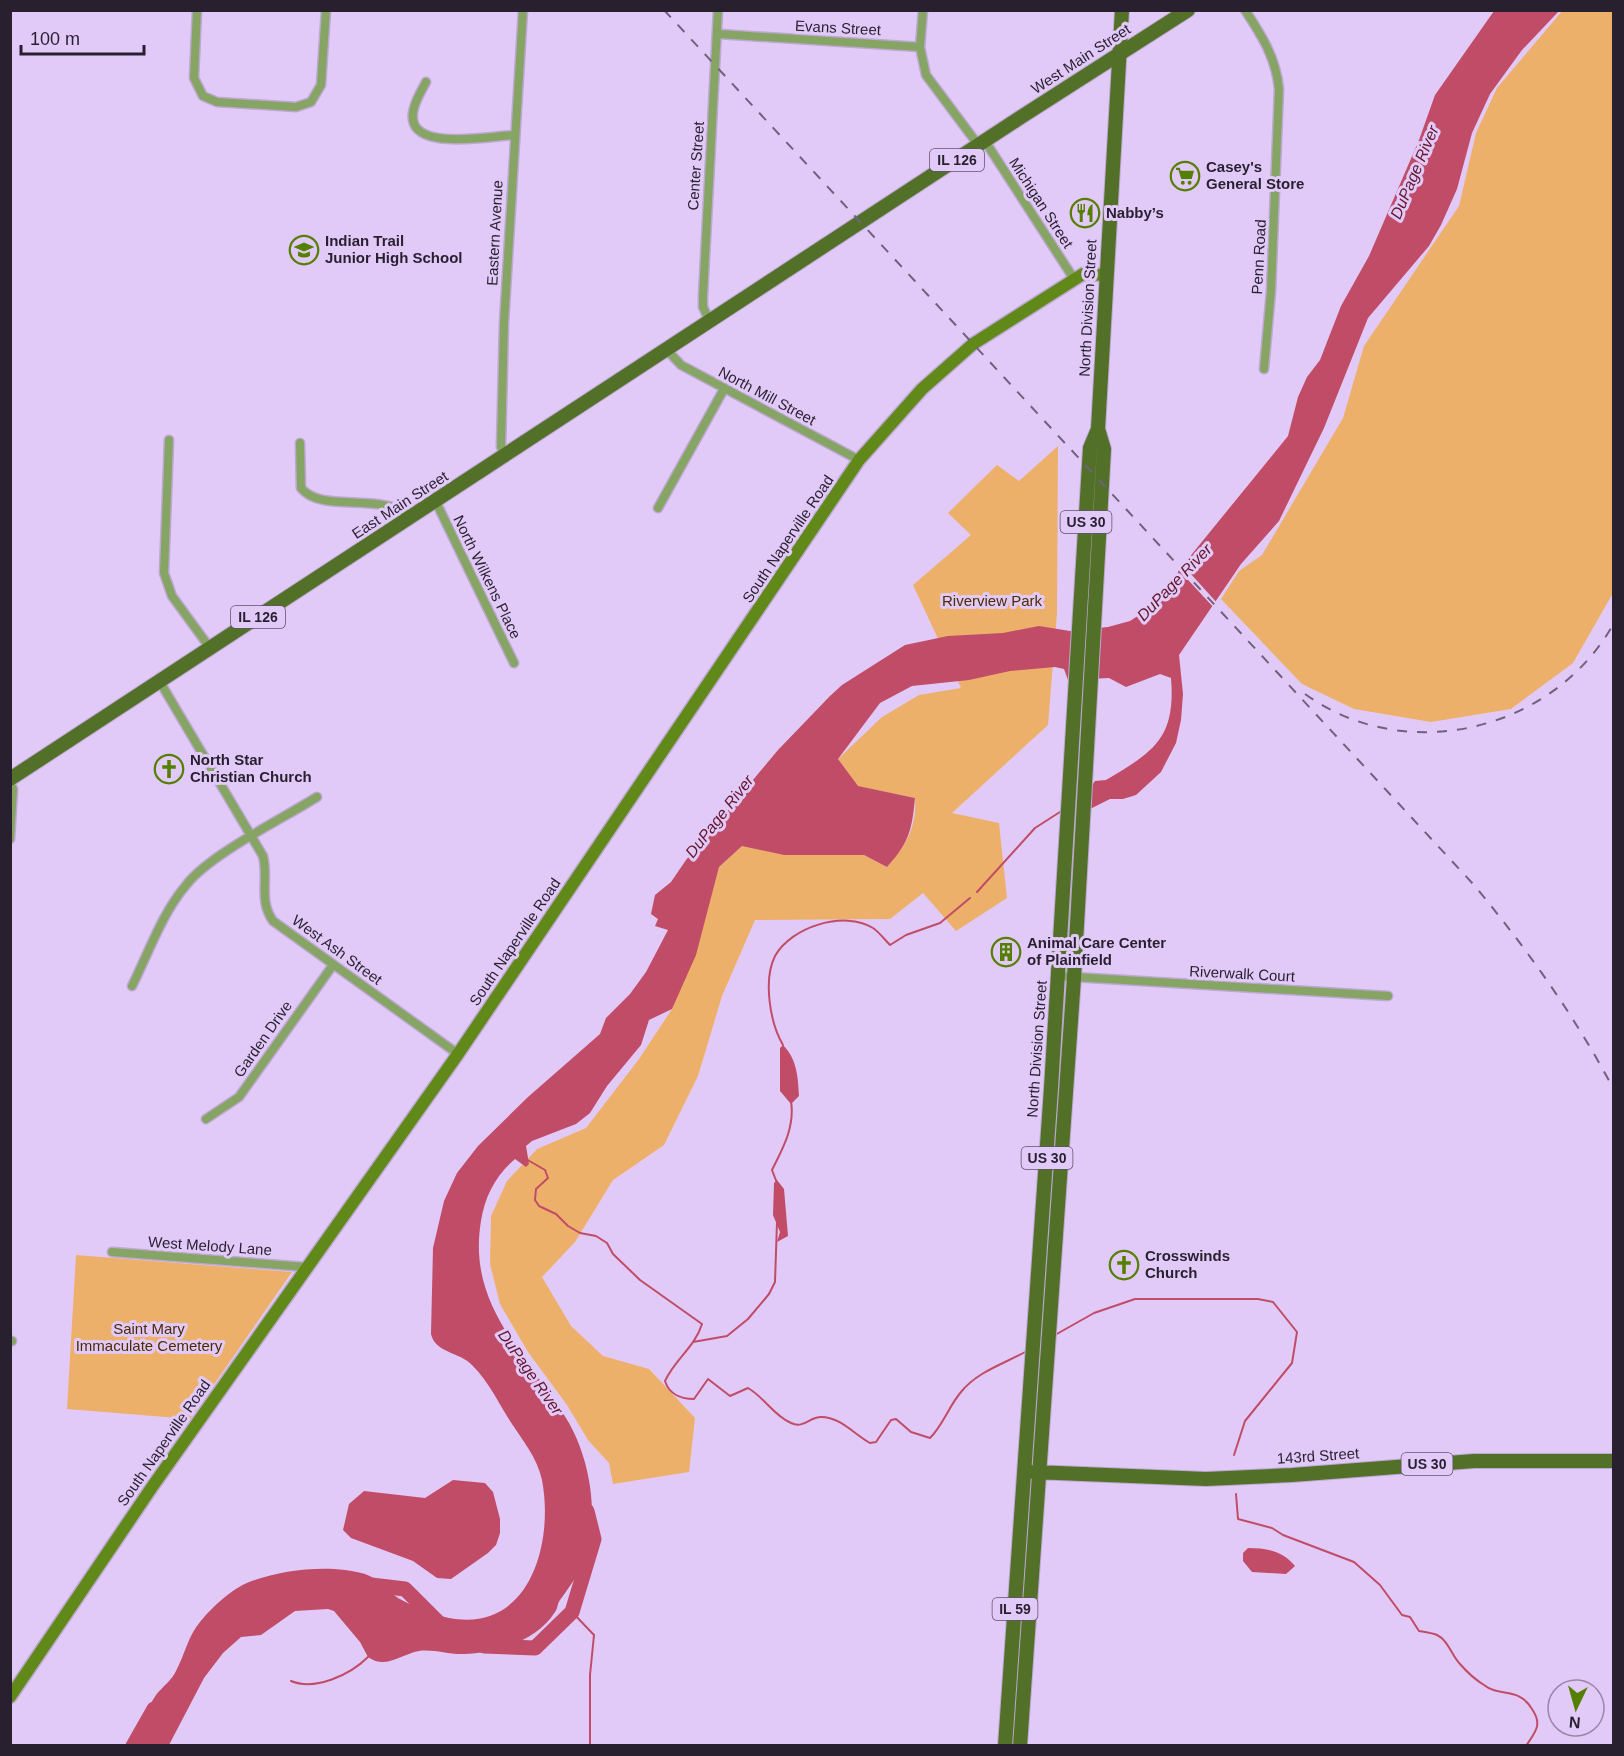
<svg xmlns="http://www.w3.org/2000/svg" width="1624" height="1756" viewBox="0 0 1624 1756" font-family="Helvetica,sans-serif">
<rect width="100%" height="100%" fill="#e2caf8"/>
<path fill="#edb06a" d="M1563,10L1613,11V593L1573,663L1511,709L1431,722L1354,709L1302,684L1221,599L1239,571L1262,555L1343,418L1364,346L1459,206L1476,133L1497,88Z
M1058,446L1057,613L1048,725L952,813L999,823L1007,898L956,931L923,893L890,919L755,920L722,996L698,1076L664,1145L613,1180L575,1242L542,1277L571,1326L603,1356L649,1369L695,1418L689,1472L613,1484L609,1463L588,1440L567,1405L528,1352L500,1304L490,1264L491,1216L507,1181L537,1149L586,1128L639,1059L672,1009L699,939L719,867L742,846L864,855L887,867C906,846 917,827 915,798L857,786L838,759L882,717L919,695L961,688L913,585L971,535L948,513L997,465L1019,481Z
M76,1255L292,1272L190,1419L67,1409Z"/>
<path fill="#c04c67" d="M1494,11H1559L1522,50L1490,94L1472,133L1457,189L1441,225L1429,246L1368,318L1324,428L1279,521L1241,564L1179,655L1183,694L1181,720L1176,743L1161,772L1136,795L1123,799H1110L1090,809L1092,785L1095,781L1106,780C1153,752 1176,739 1171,678L1160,674L1126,687L1109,678L1068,680L1064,669L1055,667L1010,671L969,680L912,686L880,703L838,759L858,786L915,798C912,830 909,843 887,867L864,855H784L742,846L719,867L696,955L672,1009L649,1020L641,1045L607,1086L590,1113L576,1124L532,1141L526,1146L529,1164L526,1167L515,1159C496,1175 485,1196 481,1221C467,1305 525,1352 566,1418C589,1455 599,1511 587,1553C581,1571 571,1585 560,1600C557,1604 558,1608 555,1612C537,1641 496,1653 464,1654C450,1655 434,1649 419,1651C401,1654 386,1670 368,1657L360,1642L334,1611L328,1609L295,1611L261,1635L241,1637L223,1653L204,1678L169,1745L136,1746C142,1729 146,1709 156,1695C162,1687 172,1680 176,1671C185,1654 188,1636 200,1622C212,1607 232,1589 249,1582C283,1569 331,1564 365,1574C378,1578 387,1591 398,1598C412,1606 433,1615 449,1618C530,1633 554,1543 542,1480C537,1457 523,1441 510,1421C498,1402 489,1382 472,1365C460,1352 435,1353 431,1334L433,1248L444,1201L457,1173L478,1146L528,1097L600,1034L606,1018L630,994L646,972L668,930L655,926L658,919L651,914L655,895L671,882L686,860L778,750L830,696L842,685L905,645L948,636L1003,633L1039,626L1070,631L1108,627L1130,621L1166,597L1179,570L1288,436L1298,397L1307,377L1320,360L1341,306L1369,256L1419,140L1435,95Z
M783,1045C797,1059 798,1077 799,1096L791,1104L780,1091V1048Z
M777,1180L784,1189L788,1236L777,1242L780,1232L773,1215L774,1183Z
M453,1480L485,1483L493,1492L500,1519V1533L496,1545L488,1553L451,1579L437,1578L413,1561L351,1538L343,1530L349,1504L364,1491L425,1498Z
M1248,1548C1267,1548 1283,1551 1295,1566L1286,1574L1252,1572L1243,1561V1553Z"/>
<path fill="#e2caf8" d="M1181,563L1218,604L1215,609L1177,568Z"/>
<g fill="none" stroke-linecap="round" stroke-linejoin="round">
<path stroke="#c04c67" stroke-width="2" d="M977,892L1035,828L1063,810
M783,1045C770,1023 763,980 775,956C791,927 844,910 873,928C879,932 885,940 890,945L906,935L940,923L970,898
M526,1159L545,1170L548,1178L536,1189L535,1200L539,1206L556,1214L568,1226L580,1233L596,1236L607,1243L613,1254L640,1280L702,1324C695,1347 675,1359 665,1381C669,1394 681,1399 694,1399L708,1379L730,1396L748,1388C764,1397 774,1416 791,1423C804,1429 809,1417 821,1417C840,1417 854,1434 870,1443L876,1442L891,1420L896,1419L911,1432L930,1438C943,1425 949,1406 961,1392C978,1371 1004,1364 1027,1351
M777,1183L772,1170C783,1148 795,1127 791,1101
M1055,1335L1094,1313L1135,1299H1258L1273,1302L1297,1332L1292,1363L1245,1421L1234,1455
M693,1342L727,1336L748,1319L769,1294L775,1282L777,1222
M1236,1494L1238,1519L1272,1528L1283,1535L1354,1562L1380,1585L1402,1615L1410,1617L1419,1631C1425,1632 1432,1633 1437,1635C1448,1640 1452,1656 1460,1664C1466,1671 1476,1680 1484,1685C1500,1698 1518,1686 1532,1709C1543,1725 1535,1732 1526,1746
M572,1612L594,1635L590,1675V1746
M291,1681C315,1691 350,1675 368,1657"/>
<path stroke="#c04c67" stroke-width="15" d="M363,1584L405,1589L439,1623
M484,1646L535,1648L572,1612L594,1539L587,1511
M133,1746L154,1709"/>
<g stroke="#bda8d0" stroke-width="11">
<path id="street" d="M197,10L194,78L203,96L217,102L296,107L311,102L321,85L326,10
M923,10L920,47L926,75L979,146
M1245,10C1262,36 1276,58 1279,89L1271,291L1264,369
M719,34L920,47
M426,82C422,90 416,99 414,108C401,154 489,136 514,135
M985,141L1074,279
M710,322L703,307V296L718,10
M667,350L681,365L859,460
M169,440L164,573L172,596L210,648
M300,443L301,488C322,514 380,491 412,517
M506,455L501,447L504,323L523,10
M436,502L514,663
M658,508L724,389
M160,682L263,856C269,879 258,900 273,921L458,1054
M10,783L13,789L10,839
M1058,976L1388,996
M132,986C149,952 162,913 187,884C211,854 282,819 317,797
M206,1119L239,1097L333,965
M112,1252L306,1267
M10,1341H12"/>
</g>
<g stroke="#bda8d0" stroke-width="15">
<path id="secondary" d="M10,1697L152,1487L458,1054L859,460L922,389L973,344L1083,274L1106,275"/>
</g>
<g stroke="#bda8d0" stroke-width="16">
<path id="primary" d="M10,779L1021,117L1188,10
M1033,1472L1206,1479L1292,1475L1474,1461H1614
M1005,1746L1051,1088L1090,448L1098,429
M1020,1746L1074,978L1104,449L1098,429L1122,10"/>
</g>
<use href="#street" stroke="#86a464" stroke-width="8"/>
<use href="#secondary" stroke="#608919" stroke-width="12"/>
<use href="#primary" stroke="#527027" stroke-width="14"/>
<path stroke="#70617d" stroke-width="2" stroke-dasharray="10 10" stroke-linecap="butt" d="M664,10L1474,885C1527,949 1575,1016 1614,1090
M1305,694C1406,767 1554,731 1614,623"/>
</g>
<defs>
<g id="supermarket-ring" transform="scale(1.5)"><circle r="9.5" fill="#e2caf8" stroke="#557f00" stroke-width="1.5"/><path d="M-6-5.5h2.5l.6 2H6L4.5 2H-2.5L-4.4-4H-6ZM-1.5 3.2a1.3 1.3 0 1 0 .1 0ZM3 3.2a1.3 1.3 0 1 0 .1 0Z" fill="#557f00"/></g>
<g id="restaurant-ring" transform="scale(1.5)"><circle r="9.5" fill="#e2caf8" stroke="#557f00" stroke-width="1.5"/><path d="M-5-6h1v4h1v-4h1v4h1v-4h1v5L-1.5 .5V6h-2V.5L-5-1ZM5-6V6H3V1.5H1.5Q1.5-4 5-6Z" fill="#557f00"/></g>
<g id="school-ring" transform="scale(1.5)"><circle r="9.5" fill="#e2caf8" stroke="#557f00" stroke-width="1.5"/><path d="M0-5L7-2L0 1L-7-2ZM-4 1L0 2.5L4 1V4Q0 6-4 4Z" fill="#557f00"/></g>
<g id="church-ring" transform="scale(1.5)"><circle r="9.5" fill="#e2caf8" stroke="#557f00" stroke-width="1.5"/><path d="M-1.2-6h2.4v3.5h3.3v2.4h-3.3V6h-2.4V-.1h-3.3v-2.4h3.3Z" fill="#557f00"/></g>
<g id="building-ring" transform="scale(1.5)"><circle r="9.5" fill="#e2caf8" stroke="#557f00" stroke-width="1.5"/><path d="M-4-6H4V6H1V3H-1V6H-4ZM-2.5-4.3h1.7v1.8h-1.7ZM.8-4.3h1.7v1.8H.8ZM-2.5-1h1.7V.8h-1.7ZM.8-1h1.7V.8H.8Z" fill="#557f00"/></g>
</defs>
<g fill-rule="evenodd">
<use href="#supermarket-ring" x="1185" y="176"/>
<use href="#restaurant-ring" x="1085" y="213"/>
<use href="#school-ring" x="304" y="250"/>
<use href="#church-ring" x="169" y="769"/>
<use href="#building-ring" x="1006" y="952"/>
<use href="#church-ring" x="1124" y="1265"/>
</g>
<g text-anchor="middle" stroke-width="6" stroke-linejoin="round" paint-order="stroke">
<g fill="#e2caf8" stroke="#60526b" stroke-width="1.5">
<rect x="930" y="149" width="54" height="22" rx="4.5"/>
<rect x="1060.5" y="511" width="51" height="22" rx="4.5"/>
<rect x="231" y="606" width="54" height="22" rx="4.5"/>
<rect x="1021.5" y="1147" width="51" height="22" rx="4.5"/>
<rect x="1401.5" y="1453" width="51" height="22" rx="4.5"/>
<rect x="992.5" y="1598" width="45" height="22" rx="4.5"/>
</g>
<g font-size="14" font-weight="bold" fill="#281f2f">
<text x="957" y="165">IL 126</text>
<text x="1086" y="527">US 30</text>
<text x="258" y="622">IL 126</text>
<text x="1047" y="1163">US 30</text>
<text x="1427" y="1469">US 30</text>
<text x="1015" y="1614">IL 59</text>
</g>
<g font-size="15" fill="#281f2f" stroke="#e2caf8">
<text transform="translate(838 28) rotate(3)" y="5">Evans Street</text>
<text transform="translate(1081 59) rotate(-33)" y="5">West Main Street</text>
<text transform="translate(696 166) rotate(-86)" y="5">Center Street</text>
<text transform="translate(1041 203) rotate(57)" y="5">Michigan Street</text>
<text transform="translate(495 233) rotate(-87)" y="5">Eastern Avenue</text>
<text transform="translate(1259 257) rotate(-87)" y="5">Penn Road</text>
<text transform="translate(1088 308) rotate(-87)" y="5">North Division Street</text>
<text transform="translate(767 396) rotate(28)" y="5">North Mill Street</text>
<text transform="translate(400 505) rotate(-33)" y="5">East Main Street</text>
<text transform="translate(788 539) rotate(-56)" y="5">South Naperville Road</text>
<text transform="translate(487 577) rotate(64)" y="5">North Wilkens Place</text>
<text transform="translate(515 942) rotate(-56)" y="5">South Naperville Road</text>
<text transform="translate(337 950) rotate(36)" y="5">West Ash Street</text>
<text transform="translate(1242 974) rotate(3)" y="5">Riverwalk Court</text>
<text transform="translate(263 1039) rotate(-55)" y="5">Garden Drive</text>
<text transform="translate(1037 1049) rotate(-86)" y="5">North Division Street</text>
<text transform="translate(210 1246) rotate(4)" y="5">West Melody Lane</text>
<text transform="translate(164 1443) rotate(-55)" y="5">South Naperville Road</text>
<text transform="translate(1318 1456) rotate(-4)" y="5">143rd Street</text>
</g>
<g font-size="15" font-weight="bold" fill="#281f2f" stroke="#e2caf8" text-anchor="start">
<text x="1206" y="172">Casey's<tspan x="1206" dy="17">General Store</tspan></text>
<text x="1106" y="218">Nabby’s</text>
<text x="325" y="246">Indian Trail<tspan x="325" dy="17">Junior High School</tspan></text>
<text x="190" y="765">North Star<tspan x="190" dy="17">Christian Church</tspan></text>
<text x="1027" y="948">Animal Care Center<tspan x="1027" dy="17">of Plainfield</tspan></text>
<text x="1145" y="1261">Crosswinds<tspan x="1145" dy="17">Church</tspan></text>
</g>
<g font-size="15" fill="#4b2b00" stroke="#e2caf8">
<text x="992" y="606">Riverview Park</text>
<text x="149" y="1334">Saint Mary<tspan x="149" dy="17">Immaculate Cemetery</tspan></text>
</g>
<g font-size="16" font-style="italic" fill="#63172c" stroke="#e2caf8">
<text transform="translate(1414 172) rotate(-67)" y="6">DuPage River</text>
<text transform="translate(1174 582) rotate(-46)" y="6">DuPage River</text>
<text transform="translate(719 816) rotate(-52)" y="6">DuPage River</text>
<text transform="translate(531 1372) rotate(55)" y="6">DuPage River</text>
</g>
</g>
<rect width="1624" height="1756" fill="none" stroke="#281f2f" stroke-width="24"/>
<g transform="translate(1576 1708) rotate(185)"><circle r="28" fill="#e2caf8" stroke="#9886a8" stroke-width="1.5"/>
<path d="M0-4.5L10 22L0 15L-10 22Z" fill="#557f00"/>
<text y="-9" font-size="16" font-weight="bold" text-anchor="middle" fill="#281f2f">N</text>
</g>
<path d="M21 45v9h123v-9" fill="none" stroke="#281f2f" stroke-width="3"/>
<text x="30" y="45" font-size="18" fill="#281f2f" stroke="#e2caf8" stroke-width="4.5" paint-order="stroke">100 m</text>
</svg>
